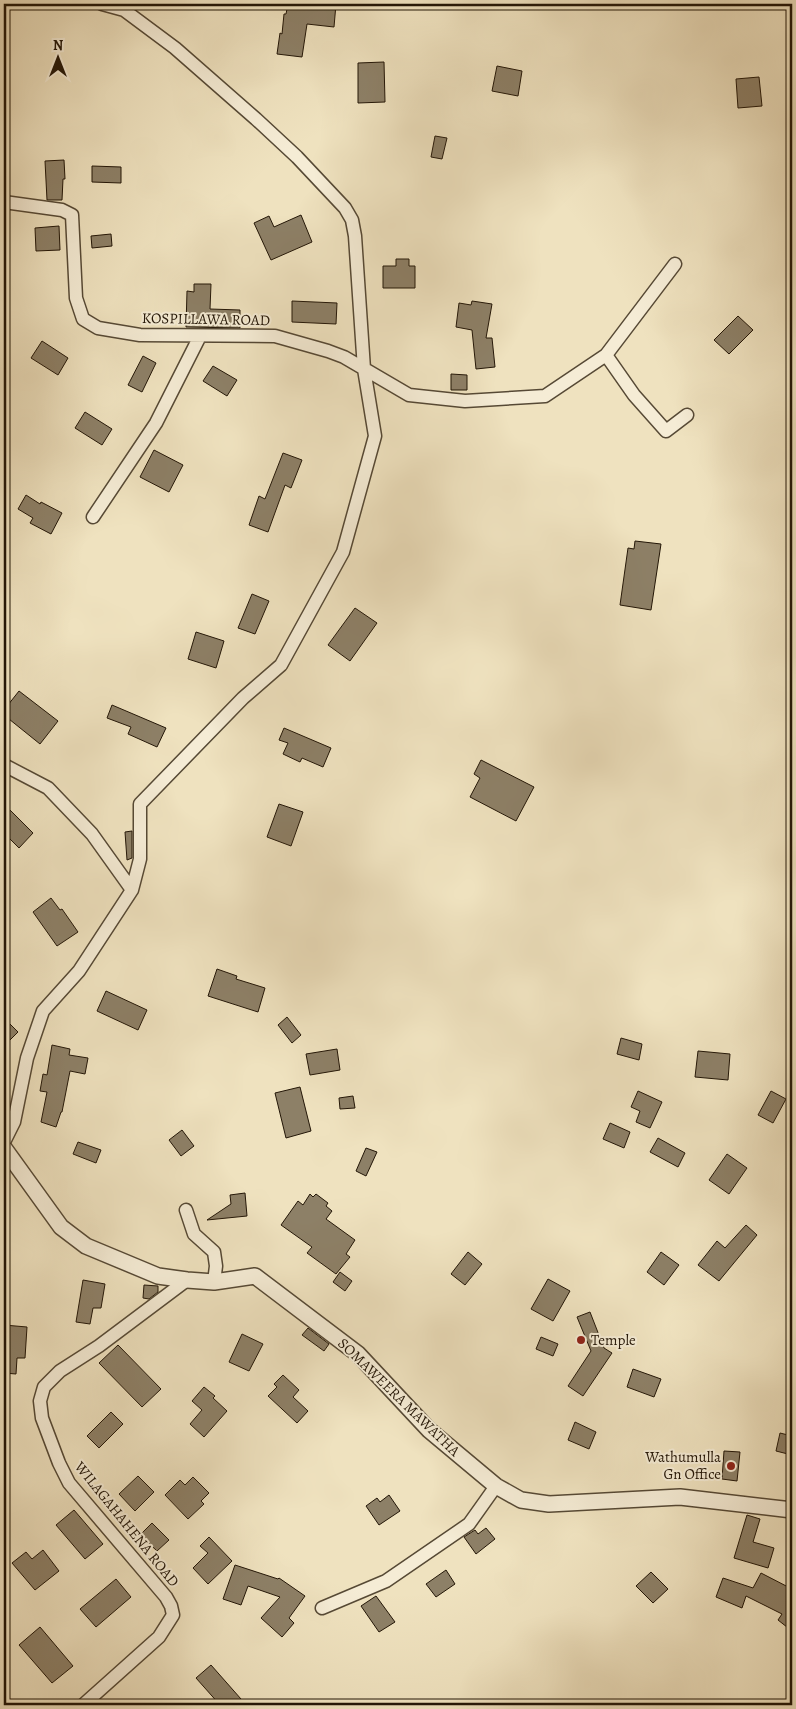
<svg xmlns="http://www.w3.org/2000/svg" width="796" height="1709" viewBox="0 0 796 1709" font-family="Alegreya,serif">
<rect width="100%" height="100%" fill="#efe2bf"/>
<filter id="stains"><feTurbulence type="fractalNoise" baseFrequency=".004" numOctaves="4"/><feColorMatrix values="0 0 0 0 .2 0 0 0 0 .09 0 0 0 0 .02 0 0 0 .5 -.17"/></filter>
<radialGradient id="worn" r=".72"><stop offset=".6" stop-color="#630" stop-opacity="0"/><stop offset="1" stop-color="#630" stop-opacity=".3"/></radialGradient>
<path fill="#8d8067" stroke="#231607" d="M288,4H336L334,27L307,24L302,57L277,54L280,33L282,34L284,14H286Z
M384,62L385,102L358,103V63Z
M497,66L522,71L518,96L492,91Z
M759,77L762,106L738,108L736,79Z
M435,136L447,138L442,159L431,157Z
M64,160L65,179H63L62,200H47L45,161Z
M92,166L121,167V183L92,182Z
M301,215L312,242L271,260L254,223L269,216L274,227Z
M59,226L60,250L36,251L35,228Z
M111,234L112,246L92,248L91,236Z
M396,259H409V266H415V288H383V266H396Z
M194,284H211L210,309L240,310V328L186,327L187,291L194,292Z
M292,301L337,303L336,324L292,322Z
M472,301L492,304L486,338H492L495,367L476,369L472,330L456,327L459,303L471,305Z
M738,316L753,330L729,354L714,340Z
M42,341L68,358L58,375L31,358Z
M143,356L156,363L142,392L128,385Z
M213,366L237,380L227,396L203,381Z
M451,374L467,375V390H451Z
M85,412L112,429L102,445L75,428Z
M154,450L183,465L169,492L140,477Z
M283,453L302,460L291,488L285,485L268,532L249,525L259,496L265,499Z
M26,495L40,504L41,502L62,513L51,534L30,523L33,518L18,509Z
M635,541L661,544L651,610L620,605L628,548L634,549Z
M252,594L269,601L255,634L238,628Z
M355,608L377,623L350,661L328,645Z
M196,632L224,641L216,668L188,659Z
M19,691L58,721L40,744L4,715V710Z
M112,705L166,728L157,747L128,734L131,727L107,718Z
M284,728L331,748L323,767L302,758L300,762L283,754L288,743L279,740Z
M481,760L534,787L516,821L470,797L480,778L474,774Z
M4,804L33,833L19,848L4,833Z
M279,804L303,812L291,846L267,837Z
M132,831V858L127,860L125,832Z
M51,898L60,910L62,909L78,932L57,946L33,912Z
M217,969L237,976L236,979L265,988L258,1012L208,996Z
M106,991L147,1010L138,1030L97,1011Z
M287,1017L301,1035L292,1043L278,1025Z
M4,1018L18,1032L4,1046Z
M621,1038L642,1044L639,1060L617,1054Z
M52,1045L70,1049L69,1055L88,1058L85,1074L70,1071L62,1112H61L56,1127L41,1122L47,1092L40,1091L43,1074L47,1075Z
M337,1049L340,1070L310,1075L306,1054Z
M698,1051L730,1054L728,1080L695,1077Z
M300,1087L311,1131L286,1138L275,1093Z
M638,1091L662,1102L650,1128L636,1122L640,1111L631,1107Z
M771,1091L786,1099L773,1123L758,1115Z
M353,1096L355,1108L340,1109L339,1098Z
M610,1123L630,1132L624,1148L603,1139Z
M182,1130L194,1146L181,1156L169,1140Z
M658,1138L685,1153L678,1167L650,1152Z
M78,1142L101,1150L96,1163L73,1154Z
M366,1148L377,1152L366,1176L356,1171Z
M727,1154L747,1168L729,1194L709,1180Z
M245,1193L247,1216L207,1220L231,1204L230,1195Z
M310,1194L313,1197L316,1194L328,1203L326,1206L332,1211L326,1219L355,1240L346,1254L350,1257L336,1274L307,1253L312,1247L281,1225L298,1201L303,1205Z
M746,1225L757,1235L719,1281L698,1265L717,1241L725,1248Z
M468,1252L482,1264L465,1285L451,1274Z
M661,1252L679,1265L664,1285L647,1272Z
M340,1272L352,1281L345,1291L333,1282Z
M548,1279L570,1291L553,1321L531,1309Z
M83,1280L105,1284L101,1308H93L90,1324L76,1322Z
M144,1285L158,1286V1292L149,1299L143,1298Z
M590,1312L604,1348L612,1353L583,1396L568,1386L591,1351L577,1317Z
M4,1325L27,1327L25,1358H17L16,1374L4,1373Z
M308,1328L329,1344L324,1351L302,1335Z
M242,1334L263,1344L249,1371L229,1362Z
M541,1337L558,1344L553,1356L536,1349Z
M118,1345L161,1389L142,1407L99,1363Z
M633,1369L661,1379L654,1397L627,1387Z
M283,1375L299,1390L293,1397L308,1411L297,1423L268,1396L277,1387L274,1384Z
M204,1387L215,1396L213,1398L227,1411L204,1437L190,1424L202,1410L192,1401Z
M111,1412L123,1424L99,1448L87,1436Z
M575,1422L596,1432L589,1449L568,1440Z
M780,1433L792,1436V1455L776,1451Z
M724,1451L740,1452L737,1481L722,1479Z
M138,1476L154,1492L135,1511L119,1494Z
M193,1477L209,1493L201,1501L204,1504L188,1519L165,1495L180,1480L185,1485Z
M389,1495L400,1511L379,1525L366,1506L377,1498L380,1502Z
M74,1510L103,1544L85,1559L56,1525Z
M747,1515L760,1519L753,1542L774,1548L768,1568L734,1558Z
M152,1523L169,1540L157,1551L140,1535Z
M486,1528L495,1539L476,1554L464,1537L475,1530L478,1534Z
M209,1537L232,1561L208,1584L193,1568L208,1553L200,1546Z
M43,1550L59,1571L35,1590L12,1563L26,1552L32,1559Z
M235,1565L278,1579L279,1578L305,1596L289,1618L294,1623L282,1637L261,1618L280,1597L248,1586L241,1605L223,1599Z
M446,1570L455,1584L436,1597L426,1584Z
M651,1572L668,1589L653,1603L636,1586Z
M761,1573L792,1589V1631L778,1620L782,1614L746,1596L742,1608L716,1597L723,1578L753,1588Z
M116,1579L131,1597L96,1627L80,1609Z
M376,1596L395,1622L379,1632L361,1606Z
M40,1627L73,1666L52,1683L19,1645Z
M211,1665L241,1699L235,1705H220L196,1678Z"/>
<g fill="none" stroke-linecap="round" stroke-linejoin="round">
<g stroke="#564935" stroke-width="15">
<path id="minor" d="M4,202L62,210L72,215L76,298L83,319L98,328L140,335L275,336L328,351L344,357L409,395L465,401L545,396L606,355L675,264
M606,355L634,395L666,431L687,415
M93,517L156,423L200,336
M4,765L48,788L92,834L132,890
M4,1142L14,1122L27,1058L43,1011L79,971L132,890L140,859V804L243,698L281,665L343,552L375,436L364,369L355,236L352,220L345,208L297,157L256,119L175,48L124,10L102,4
M186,1210L194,1234L214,1252L216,1266L214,1282
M322,1608L386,1581L469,1524L496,1486
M83,1705L159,1637L173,1615L171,1606L166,1597L69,1483L59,1463L42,1418L40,1401L44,1387L60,1371L99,1346L187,1280"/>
</g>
<g stroke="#564935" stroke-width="18">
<path id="tertiary" d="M4,1148L61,1227L86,1246L158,1276L187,1280L214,1282L255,1276L358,1354L429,1430L496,1486L521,1500L549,1504L680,1497L792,1510"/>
</g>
<use href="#minor" stroke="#f5ecd5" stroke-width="12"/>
<use href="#tertiary" stroke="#f5ecd5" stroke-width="15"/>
</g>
<g fill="#8f2418" stroke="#f5ecd5" stroke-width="2">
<circle cx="581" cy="1340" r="5"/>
<circle cx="731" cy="1466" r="5"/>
</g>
<g text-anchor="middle" stroke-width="4" stroke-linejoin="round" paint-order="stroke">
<g font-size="15" fill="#231607" stroke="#f5ecd5">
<text transform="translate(206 319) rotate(1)" y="5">KOSPILLAWA ROAD</text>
<text transform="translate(399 1397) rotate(44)" y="5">SOMAWEERA MAWATHA</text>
<text transform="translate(127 1524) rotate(51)" y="5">WILAGAHAHENA ROAD</text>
</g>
<g font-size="15" fill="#231607" stroke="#f5ecd5" text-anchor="start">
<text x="591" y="1345">Temple</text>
<text x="721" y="1462" text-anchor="end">Wathumulla<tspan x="721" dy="17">Gn Office</tspan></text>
</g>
</g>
<rect width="796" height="1709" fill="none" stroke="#efe2bf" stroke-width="20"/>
<rect x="5" y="5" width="786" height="1699" fill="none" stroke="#231607" stroke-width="2.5"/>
<rect x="10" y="10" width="776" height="1689" fill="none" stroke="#231607"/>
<g transform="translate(58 58)" stroke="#f5ecd5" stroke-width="4" paint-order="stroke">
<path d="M0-4L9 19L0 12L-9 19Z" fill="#231607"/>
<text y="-8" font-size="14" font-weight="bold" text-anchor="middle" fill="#231607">N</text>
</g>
<rect width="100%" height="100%" filter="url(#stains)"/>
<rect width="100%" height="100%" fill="url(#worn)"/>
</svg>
